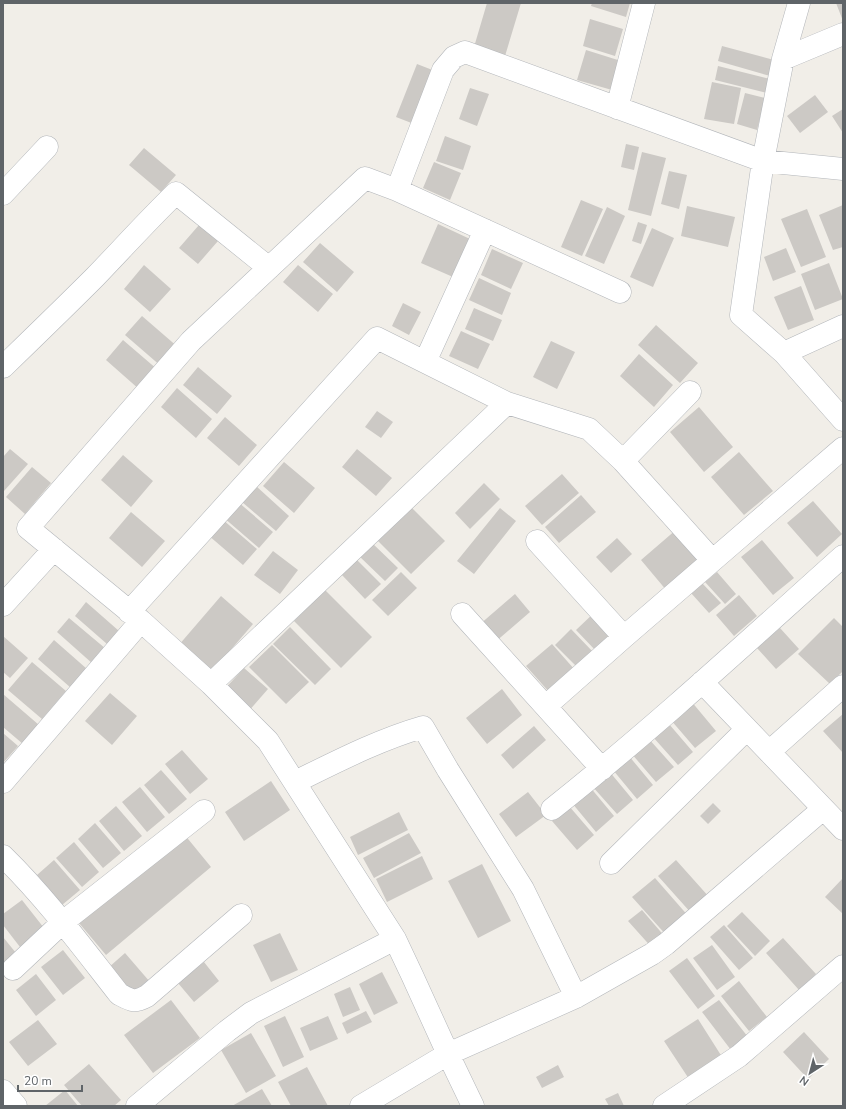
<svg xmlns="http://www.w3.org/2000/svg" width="846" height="1109" viewBox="0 0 846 1109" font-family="'Nunito Sans',sans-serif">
<rect width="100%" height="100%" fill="#f1eee8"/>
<path fill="#ccc9c5" d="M487,3H521L505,56L474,47Z
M592,3H630L626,17L591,6Z
M836,3H843V21Z
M590,19L623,29L615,56L583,46Z
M722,46L774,60L770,76L718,61Z
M586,50L621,61L612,90L577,80Z
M417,64L435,71L414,124L396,117Z
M718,66L770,79L767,93L715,80Z
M712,82L741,88L734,124L704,119Z
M470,88L489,94L477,126L459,119Z
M745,93L765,98L757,130L737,124Z
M815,95L828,112L800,133L787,116Z
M843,109V133L832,116Z
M445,136L471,146L463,170L436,161Z
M626,144L639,147L634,170L621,167Z
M144,148L176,175L161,192L129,165Z
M642,152L666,158L651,216L628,210Z
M434,162L461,173L450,200L423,188Z
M669,171L687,175L679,209L661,204Z
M581,200L603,209L582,256L561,247Z
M843,205V247L833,250L819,215Z
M687,206L735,217L728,247L681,236Z
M607,207L625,216L604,264L585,256Z
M807,209L826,257L801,267L781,219Z
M638,222L647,225L641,244L632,241Z
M438,224L470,239L453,277L421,263Z
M199,225L218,241L198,264L179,248Z
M652,228L674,238L653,287L630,277Z
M320,243L354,272L337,292L303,262Z
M786,248L796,272L773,281L764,257Z
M492,249L523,263L511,289L481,275Z
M829,263L843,299L815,310L801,274Z
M144,265L171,289L150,312L124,289Z
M298,265L333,294L318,312L283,282Z
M479,278L511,293L502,315L469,300Z
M801,286L814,320L788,330L774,297Z
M403,303L421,312L409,335L392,326Z
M474,308L502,320L493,341L465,329Z
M142,316L179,348L162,367L125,335Z
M656,325L698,363L680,383L638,345Z
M461,331L490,344L478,369L449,356Z
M123,340L158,370L140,390L106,360Z
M551,341L575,352L557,389L533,377Z
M639,354L673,385L654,407L620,376Z
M198,367L232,396L217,414L183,385Z
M177,388L212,419L196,438L161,407Z
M699,407L733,447L704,472L670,432Z
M377,411L393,422L381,438L365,427Z
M225,417L257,445L239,466L207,438Z
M10,449L28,464L4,491L3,490V457Z
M357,449L392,478L376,496L342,467Z
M739,452L773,491L744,515L711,477Z
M123,455L153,481L131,507L101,480Z
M284,462L315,488L294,513L263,486Z
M32,467L51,483L25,514L6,497Z
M562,474L579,493L542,525L525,506Z
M484,483L500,499L470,529L455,513Z
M256,486L289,516L276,531L242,502Z
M581,495L596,512L559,543L545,527Z
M237,501L273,532L259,548L223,517Z
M813,501L842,534L817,557L787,523Z
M410,506L445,541L411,574L376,539Z
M500,508L516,521L474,574L457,561Z
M131,512L165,541L142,567L109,538Z
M222,519L257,549L243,565L208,535Z
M677,529L704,560L667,591L641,560Z
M617,538L632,554L611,573L596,557Z
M762,540L794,578L773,595L741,557Z
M371,542L398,568L385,581L358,555Z
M273,551L298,570L280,594L254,575Z
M356,559L381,584L365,599L341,574Z
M401,572L417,588L388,616L372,600Z
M717,572L736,594L725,604L705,582Z
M702,583L721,603L709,613L691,593Z
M325,590L372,637L341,668L294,621Z
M515,594L530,612L494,643L479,625Z
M739,595L757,616L734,636L716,615Z
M221,596L253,624L210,674L178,646Z
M86,602L119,631L107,644L75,616Z
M596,611L616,633L596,651L576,630Z
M69,618L106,649L93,664L57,632Z
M834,618L843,627V671L830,684L798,654Z
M290,627L331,669L315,685L273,644Z
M780,628L799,649L776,669L757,648Z
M571,629L594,653L578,668L555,645Z
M3,636L28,658L10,678L3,672Z
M54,640L87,669L71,688L38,659Z
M552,644L575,670L550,693L526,666Z
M272,645L309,682L286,704L249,667Z
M32,662L66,691L42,719L8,690Z
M244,668L268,689L246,714L221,693Z
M502,689L522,715L487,744L466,718Z
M110,693L137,716L112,745L85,721Z
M3,694L39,725L23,744L3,727Z
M691,701L716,731L695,748L670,719Z
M843,714V753L823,731Z
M669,724L693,752L678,765L653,737Z
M534,726L546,740L513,769L501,755Z
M3,733L18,746L3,763Z
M648,738L674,767L656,782L631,753Z
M182,750L208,779L190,794L165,764Z
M629,756L653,785L637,799L613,770Z
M161,770L187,799L169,814L144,785Z
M609,771L633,800L617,814L592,786Z
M271,781L290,810L244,841L225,812Z
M140,787L165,817L147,832L122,802Z
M590,787L614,816L596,832L572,803Z
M528,792L546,815L516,837L499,814Z
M713,803L721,811L708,824L700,816Z
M116,806L142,836L124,851L99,821Z
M569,806L594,835L577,850L552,821Z
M399,812L408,830L358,855L350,837Z
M95,823L121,853L103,868L78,839Z
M409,833L421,853L374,878L363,858Z
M184,834L211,867L106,955L79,923Z
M74,842L99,872L82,887L56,858Z
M422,856L433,879L387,902L376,879Z
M54,860L80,890L62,905L37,875Z
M676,860L710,898L692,914L658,876Z
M482,864L511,921L478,938L448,881Z
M655,878L690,918L668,937L632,897Z
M843,878V914L825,897Z
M22,900L44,928L20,947L3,925V914Z
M642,910L666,938L654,950L628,921Z
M742,912L770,941L755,956L727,926Z
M724,925L753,958L739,970L710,937Z
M280,933L298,970L271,982L253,945Z
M3,937L16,953L3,963Z
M783,938L816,974L799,990L766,953Z
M712,945L735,977L717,990L693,958Z
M63,950L85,978L63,995L41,967Z
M125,953L150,982L133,997L108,968Z
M687,958L715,996L698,1009L669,971Z
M204,962L219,981L194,1002L178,983Z
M382,972L398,1003L374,1015L359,984Z
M36,974L56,1000L36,1016L16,990Z
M739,981L767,1017L749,1031L721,996Z
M350,987L360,1010L343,1017L334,994Z
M171,1000L200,1038L153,1073L124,1035Z
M719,1000L748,1037L731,1050L702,1012Z
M366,1011L372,1022L347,1034L342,1023Z
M285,1016L304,1057L283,1067L264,1026Z
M328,1016L338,1039L310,1051L300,1028Z
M698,1019L724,1060L691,1082L664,1041Z
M38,1020L57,1044L28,1066L9,1042Z
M804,1032L829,1059L808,1079L783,1052Z
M251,1033L276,1076L246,1093L221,1050Z
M89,1064L121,1100L114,1106H82L64,1085Z
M558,1065L564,1077L542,1088L536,1077Z
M307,1067L328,1106H291L278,1082Z
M262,1089L272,1106H232Z
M65,1090L78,1106H45Z
M618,1093L624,1106H609L605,1099Z"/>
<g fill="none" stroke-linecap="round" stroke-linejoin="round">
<g stroke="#b3b6ba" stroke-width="23">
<path id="minor" d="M799,3L783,59L763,161L741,315L784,353L843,420
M783,59L843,34
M617,108L644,3
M397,190L443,70L454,57L465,52L763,161L843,169
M3,194L47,147
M784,353L843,326
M425,362L485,230
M3,367C34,337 65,307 95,277C122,249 148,220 176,193L269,268
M623,461L690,392
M537,541L624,637
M3,605L54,549
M129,612L377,338L507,403L589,429L623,461L712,560
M462,614L602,769
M702,682L843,829
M211,684L507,403
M546,706L624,637L843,448
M769,752L843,686
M3,782L141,621
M295,782C336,762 378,740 423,727L448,770L523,889L576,997
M552,809C653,729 747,642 843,556
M3,856C46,898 82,947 119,994C132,1001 134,1003 147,996L241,915
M611,863L747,729
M13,969L63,922L204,811
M3,1091L16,1106
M137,1106L227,1031L251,1013L395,939
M361,1106L448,1054L576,997L652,954L666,944L823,809
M473,1106L448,1054L412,975L395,939L268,741L211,684L141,621L28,528L191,341L365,178L397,190L620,292
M664,1106L739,1056L843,966"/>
</g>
<use href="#minor" stroke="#fff" stroke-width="22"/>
</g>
<rect width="846" height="1109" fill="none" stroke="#5f6468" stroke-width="8"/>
<g transform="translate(810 1073) rotate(216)" stroke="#ffffff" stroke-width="3" paint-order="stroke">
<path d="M0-3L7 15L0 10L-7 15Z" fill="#5f6468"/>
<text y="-6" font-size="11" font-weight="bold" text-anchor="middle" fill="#5f6468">N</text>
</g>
<path d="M18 1085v6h64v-6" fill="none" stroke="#5f6468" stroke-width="2"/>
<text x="24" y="1085" font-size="12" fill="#5f6468" stroke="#ffffff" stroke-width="3" paint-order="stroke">20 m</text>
</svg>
